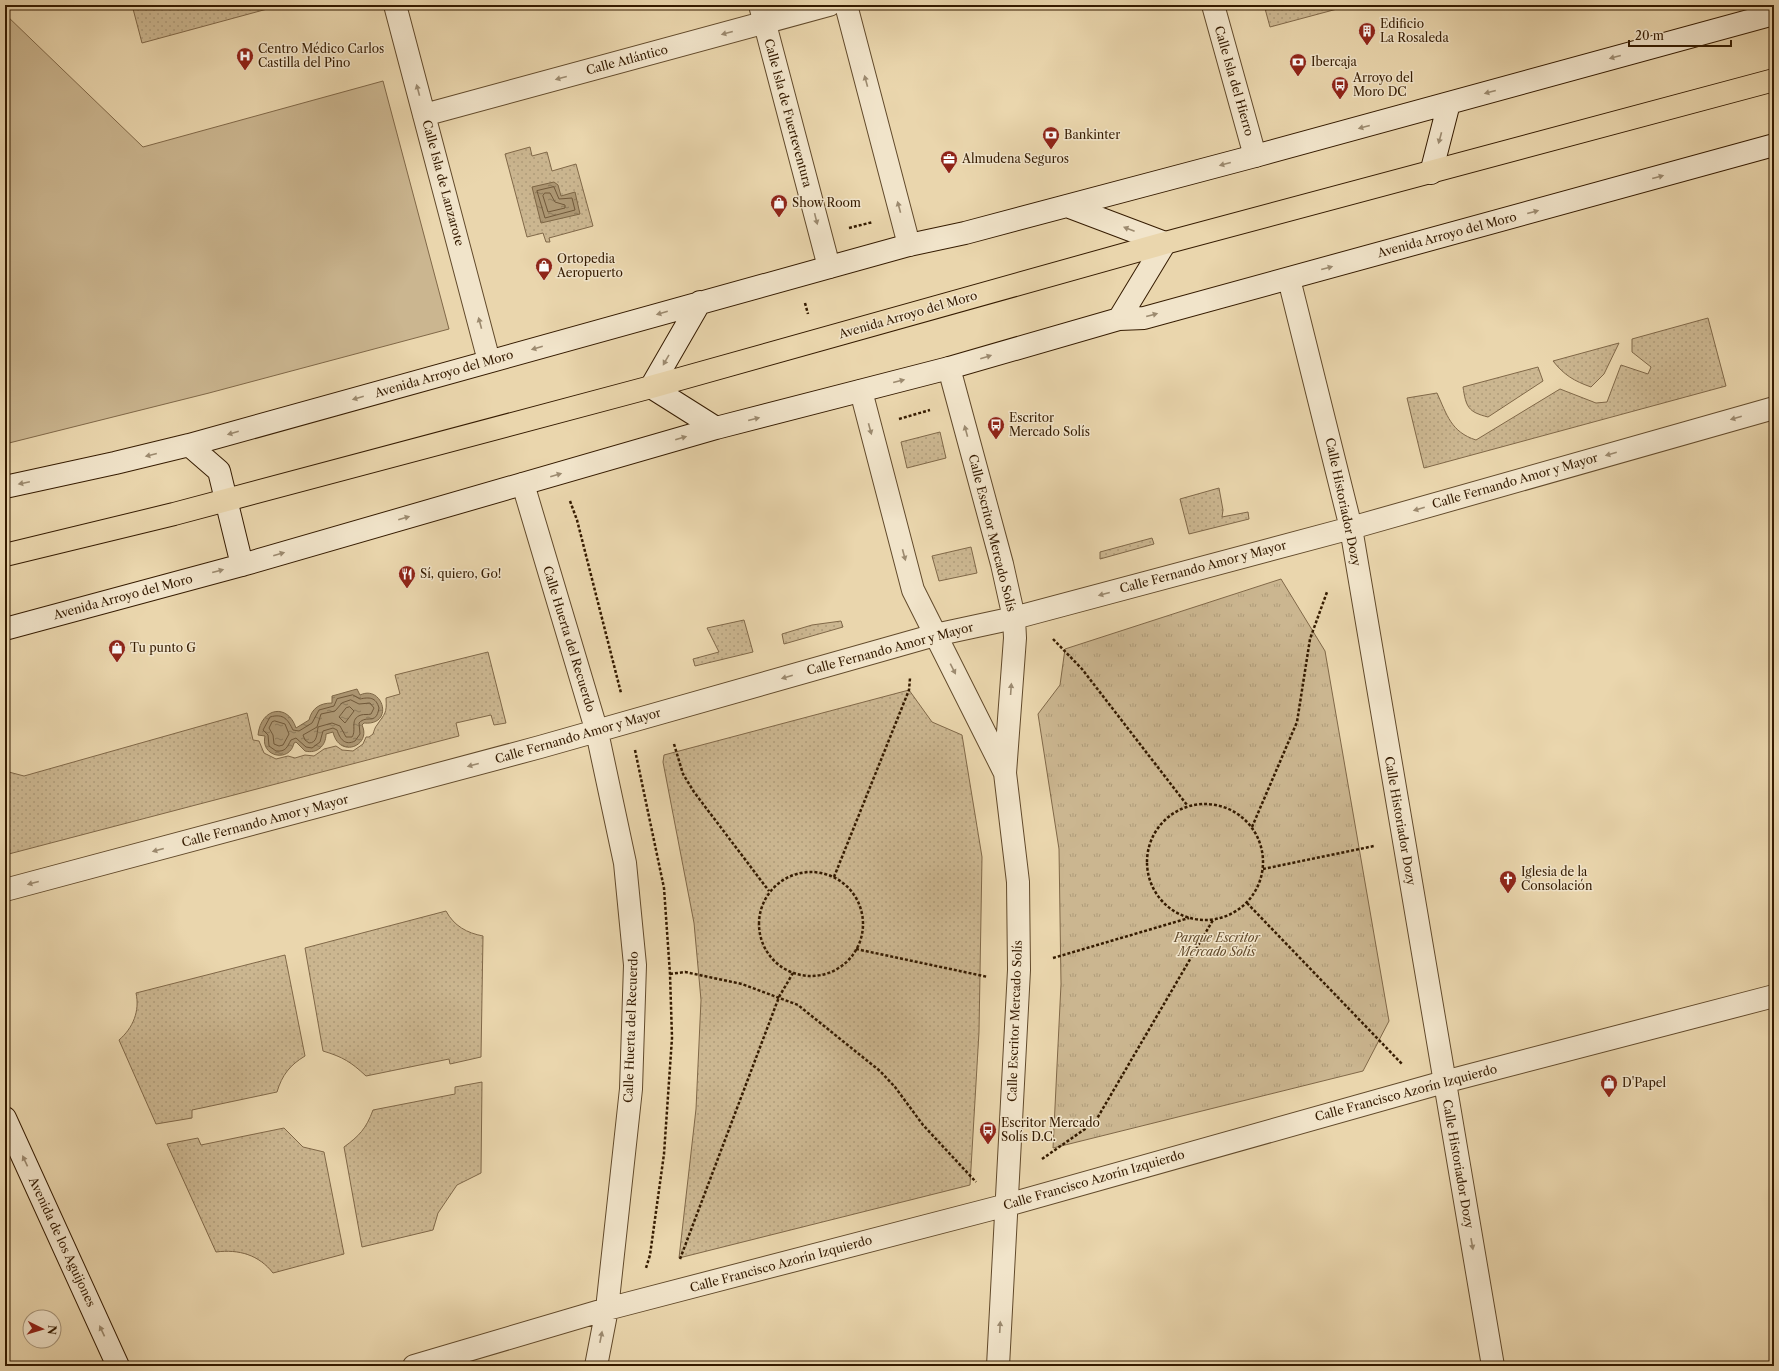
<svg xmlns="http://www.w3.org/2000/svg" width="1779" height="1371" viewBox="0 0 1779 1371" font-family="'Libre Caslon Text',serif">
<defs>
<pattern id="park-tufts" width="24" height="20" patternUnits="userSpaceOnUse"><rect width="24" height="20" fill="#cbb690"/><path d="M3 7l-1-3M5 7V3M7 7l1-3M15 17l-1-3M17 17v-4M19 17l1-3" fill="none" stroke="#af9c7a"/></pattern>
<pattern id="garden-dots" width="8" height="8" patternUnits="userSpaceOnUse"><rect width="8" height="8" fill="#cbb690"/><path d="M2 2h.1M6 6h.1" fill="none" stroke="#af9c7a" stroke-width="1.8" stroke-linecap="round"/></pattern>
<pattern id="water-ripples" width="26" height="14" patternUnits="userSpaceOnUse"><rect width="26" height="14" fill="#ac9672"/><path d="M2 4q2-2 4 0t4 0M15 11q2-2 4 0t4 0" fill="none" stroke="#8d7a5b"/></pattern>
</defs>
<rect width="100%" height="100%" fill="#ead6ad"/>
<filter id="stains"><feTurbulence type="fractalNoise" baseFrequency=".005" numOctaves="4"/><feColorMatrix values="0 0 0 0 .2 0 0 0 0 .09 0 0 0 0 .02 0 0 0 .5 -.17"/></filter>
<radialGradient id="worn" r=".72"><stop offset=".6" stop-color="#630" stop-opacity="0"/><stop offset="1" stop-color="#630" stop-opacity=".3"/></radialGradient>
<path fill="#cbb690" stroke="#806848" d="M5,14L143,147L383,81L449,329L209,393L5,444Z"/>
<path fill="url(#park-tufts)" stroke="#806848" d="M1281,579L1325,651L1389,1021L1363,1071L1053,1148L1061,984L1059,849L1038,714L1060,685L1065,649Z"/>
<path fill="url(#garden-dots)" stroke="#806848" d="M132,5H282L142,43Z
M1264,5H1352L1270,27Z
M530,147L532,156L547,152L552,171L576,164L593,226L549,238L550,242H546L543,233L527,237L505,154Z
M1708,318L1726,386L1424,468L1407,398L1437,393C1447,415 1451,432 1476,440L1560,389L1596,403L1607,402L1621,365L1648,374L1651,367L1632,352V339Z
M1619,343L1604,374L1591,387C1574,381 1564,375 1553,361Z
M1538,367L1543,381L1488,417C1468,412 1466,407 1463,387Z
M940,432L946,458L907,468L901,442Z
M1219,488L1223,510L1222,517L1248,512L1249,519L1189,534L1180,499Z
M1152,538L1154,544L1100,559V552Z
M971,547L977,573L939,581L932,556Z
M744,620L753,652L695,666L693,659L719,652L707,628Z
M841,621L843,627L784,644L782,634L812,625Z
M488,652L506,723L494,725L491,715L456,723L459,736L5,855V771L24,776L247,713L253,740L259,741L264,753L276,759L288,756L295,758L305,755L314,756L324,749L336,746L342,750L353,751L363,744L366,737H369L373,734C374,731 375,727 377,725C385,713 387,714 386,698L400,694L395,675Z
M909,690L932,722L962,735L982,857L979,1032L970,1185L679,1258L696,1109L701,1000L694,923L663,762L664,755Z
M446,911C454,926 467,933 483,936L481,1057L450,1064L449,1059L366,1076C351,1062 343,1057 323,1051L305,948Z
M285,955L305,1056C290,1065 282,1075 277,1092L192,1110V1118L156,1124L119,1040C133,1028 140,1011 136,993Z
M482,1082L481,1173L457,1185L438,1213L433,1230L362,1247L344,1147C359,1136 366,1129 373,1110L455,1094V1087Z
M284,1128L303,1147L324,1152L344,1254L273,1273C259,1255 239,1249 216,1252L167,1144L198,1138L201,1145Z"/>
<path fill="url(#water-ripples)" stroke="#7c6544" d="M554,182L558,185L561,196L575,192L580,214L541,223L532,187Z
M357,689L360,695C383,684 395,726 364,723L362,725C372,746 339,759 333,732L326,734C326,746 317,754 305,751L296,742L294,743C290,763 260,757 265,736L258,735C261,707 288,703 296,728L309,720C312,708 320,703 332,703V696Z"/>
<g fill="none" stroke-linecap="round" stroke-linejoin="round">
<path stroke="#705839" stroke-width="1" d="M554,187L559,199L572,198L575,210L545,218L537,191Z
M545,193H550L555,202L565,205V208L548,212L543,196Z
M353,695L360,699C369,697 376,697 379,708C376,726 367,714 359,723L360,734L355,741C345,746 340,739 337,730L333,728L323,731L320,742L312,748L306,747L296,738L291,740C287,747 286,752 276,751L269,746L268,735L263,730L270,717C284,713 288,720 293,730L299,731L312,723L319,710L334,706L337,699Z
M351,700L359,704L370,703L374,708L371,714C368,715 364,714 361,715C349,719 357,730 352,737H346L340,726L332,723L318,727C317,734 317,743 309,743L305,740L303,735L317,727L321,714L335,711L342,703Z
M350,707L354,711L345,723L339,717L346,708Z
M275,721L285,724L289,734L283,745L279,746L274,744L273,735L269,728L272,722Z"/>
<g stroke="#624a2b" stroke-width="24">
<path id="street" d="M395,5L489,361
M760,5L829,267
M846,5L909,245
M1213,5L1255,156
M424,115L829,5
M1289,279L1351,528L1493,1366
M949,368L1002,564L1014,618L1015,638L1005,773L1018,882L1019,970L998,1366
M861,391L913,590L1005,773
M523,484L597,732L625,863L635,965L631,1089L607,1309L596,1366
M5,890L540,747L935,635L1014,618L1351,528L1774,408
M414,1366L607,1309L1007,1205L1444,1082L1774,996"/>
</g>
<g stroke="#351b00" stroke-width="24">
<path id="secondary" d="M1431,173L1449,103
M1067,206L1165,243L1119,319
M700,302L651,387L716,428
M189,445L219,471L242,565
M5,487L115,463L189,445L909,245L965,233L1255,156L1774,14
M5,629L242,565L716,428L949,368L1119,319L1144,318L1774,145
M5,1118L118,1366"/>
</g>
<g stroke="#351b00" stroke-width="24">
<path id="primary" d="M5,555L174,514L651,387L1165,243L1774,80"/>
</g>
<path stroke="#351b00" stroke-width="2.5" stroke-dasharray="3 2" stroke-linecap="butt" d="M849,228L873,222
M805,303L808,314
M899,419L930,410
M570,501L577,520L621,693
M1053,639L1082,669L1187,805
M674,744L683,774L694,792L769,891
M635,750L664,888L670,974L672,1038L664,1154L650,1255L646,1268
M1147 862a58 58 0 1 1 116 0a58 58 0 1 1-116 0Z
M1252,827L1297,722L1310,639L1327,592
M1263,869L1374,846
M759 924a52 52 0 1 1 104 0a52 52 0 1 1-104 0Z
M834,877L909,690L910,678
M1247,903L1402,1064
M856,949L988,977
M1053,958L1189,918
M670,974L685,972L742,984L798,1005L880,1071L895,1087L923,1125L976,1182
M1042,1159L1095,1122L1213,920
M680,1259L779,997L793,973"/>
<use href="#street" stroke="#f1e4ca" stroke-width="22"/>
<use href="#secondary" stroke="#f1e4ca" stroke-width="22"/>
<use href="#primary" stroke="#ead6ad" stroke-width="22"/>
</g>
<defs><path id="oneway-solid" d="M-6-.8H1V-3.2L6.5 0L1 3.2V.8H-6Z"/></defs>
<g fill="#9c8a6f">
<use href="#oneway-solid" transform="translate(727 33) rotate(165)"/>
<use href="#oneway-solid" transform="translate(1615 57) rotate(165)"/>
<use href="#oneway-solid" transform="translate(561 78) rotate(165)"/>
<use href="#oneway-solid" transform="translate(866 81) rotate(-105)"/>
<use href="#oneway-solid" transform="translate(418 90) rotate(-105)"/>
<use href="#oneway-solid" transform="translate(1490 92) rotate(165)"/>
<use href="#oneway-solid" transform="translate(1364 127) rotate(165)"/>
<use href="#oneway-solid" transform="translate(1440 138) rotate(105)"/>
<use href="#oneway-solid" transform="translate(1225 164) rotate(165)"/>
<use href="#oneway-solid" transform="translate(1658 177) rotate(-15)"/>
<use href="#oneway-solid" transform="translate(899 207) rotate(-105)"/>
<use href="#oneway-solid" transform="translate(1533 212) rotate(-15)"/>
<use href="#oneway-solid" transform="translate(816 219) rotate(76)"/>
<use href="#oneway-solid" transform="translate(1129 229) rotate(-159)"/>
<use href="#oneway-solid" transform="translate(1327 268) rotate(-15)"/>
<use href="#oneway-solid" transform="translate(662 313) rotate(164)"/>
<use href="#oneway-solid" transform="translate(1152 315) rotate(-15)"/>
<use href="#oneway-solid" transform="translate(480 323) rotate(-105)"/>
<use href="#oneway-solid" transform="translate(537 348) rotate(164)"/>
<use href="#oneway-solid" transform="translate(986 357) rotate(-17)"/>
<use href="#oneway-solid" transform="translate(666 360) rotate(120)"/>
<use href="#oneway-solid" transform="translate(899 381) rotate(-14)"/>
<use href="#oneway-solid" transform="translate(358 398) rotate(164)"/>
<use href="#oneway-solid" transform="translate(1736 418) rotate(164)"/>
<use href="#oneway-solid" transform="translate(754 419) rotate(-14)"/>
<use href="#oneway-solid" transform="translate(870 429) rotate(75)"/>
<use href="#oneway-solid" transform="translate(966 431) rotate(-105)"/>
<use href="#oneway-solid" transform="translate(233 433) rotate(164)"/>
<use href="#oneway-solid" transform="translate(681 438) rotate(-16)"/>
<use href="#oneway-solid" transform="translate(1611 454) rotate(164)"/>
<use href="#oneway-solid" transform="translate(151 455) rotate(166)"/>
<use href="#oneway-solid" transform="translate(556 475) rotate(-16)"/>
<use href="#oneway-solid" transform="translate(24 483) rotate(168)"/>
<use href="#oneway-solid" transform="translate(1419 509) rotate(164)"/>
<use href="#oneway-solid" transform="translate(404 518) rotate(-16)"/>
<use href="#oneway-solid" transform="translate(279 554) rotate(-16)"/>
<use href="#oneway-solid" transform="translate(904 555) rotate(75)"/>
<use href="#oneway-solid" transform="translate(218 571) rotate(-15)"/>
<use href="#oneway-solid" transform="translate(1104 594) rotate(165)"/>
<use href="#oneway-solid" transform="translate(953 669) rotate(63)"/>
<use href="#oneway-solid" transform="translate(787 677) rotate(164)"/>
<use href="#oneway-solid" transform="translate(1011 689) rotate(-86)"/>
<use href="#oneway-solid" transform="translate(473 765) rotate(165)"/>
<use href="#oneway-solid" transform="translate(158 850) rotate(165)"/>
<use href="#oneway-solid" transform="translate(33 883) rotate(165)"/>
<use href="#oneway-solid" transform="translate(25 1161) rotate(-115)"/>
<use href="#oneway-solid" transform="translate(1472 1244) rotate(80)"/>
<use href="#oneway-solid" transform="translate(1000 1327) rotate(-87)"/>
<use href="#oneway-solid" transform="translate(102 1331) rotate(-115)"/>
<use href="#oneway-solid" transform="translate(601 1337) rotate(-79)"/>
</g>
<defs>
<g id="building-pin" transform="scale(0.9)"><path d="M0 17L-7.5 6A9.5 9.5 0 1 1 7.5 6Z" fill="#8f2418" stroke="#f1e4ca"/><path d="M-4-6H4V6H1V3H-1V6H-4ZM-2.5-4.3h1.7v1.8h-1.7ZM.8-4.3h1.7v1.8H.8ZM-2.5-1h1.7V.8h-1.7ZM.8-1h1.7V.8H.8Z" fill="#fff"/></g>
<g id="hospital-pin" transform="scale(0.9)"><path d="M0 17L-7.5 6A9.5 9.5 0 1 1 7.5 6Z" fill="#8f2418" stroke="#f1e4ca"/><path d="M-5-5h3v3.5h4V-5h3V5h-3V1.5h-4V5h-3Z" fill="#fff"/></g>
<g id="bank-pin" transform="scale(0.9)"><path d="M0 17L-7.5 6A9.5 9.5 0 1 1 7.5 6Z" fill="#8f2418" stroke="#f1e4ca"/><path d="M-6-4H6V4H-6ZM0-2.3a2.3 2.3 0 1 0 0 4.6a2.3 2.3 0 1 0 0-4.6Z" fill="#fff"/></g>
<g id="bus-pin" transform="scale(0.9)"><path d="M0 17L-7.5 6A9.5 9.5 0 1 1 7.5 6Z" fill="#8f2418" stroke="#f1e4ca"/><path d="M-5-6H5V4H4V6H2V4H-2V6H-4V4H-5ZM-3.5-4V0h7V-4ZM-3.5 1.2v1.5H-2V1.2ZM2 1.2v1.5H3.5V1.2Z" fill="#fff"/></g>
<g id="office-pin" transform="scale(0.9)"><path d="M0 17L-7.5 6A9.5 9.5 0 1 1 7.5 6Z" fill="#8f2418" stroke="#f1e4ca"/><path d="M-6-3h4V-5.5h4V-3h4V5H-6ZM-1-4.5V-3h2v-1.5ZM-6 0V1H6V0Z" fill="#fff"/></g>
<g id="shop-pin" transform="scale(0.9)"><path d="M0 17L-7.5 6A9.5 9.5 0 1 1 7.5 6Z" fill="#8f2418" stroke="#f1e4ca"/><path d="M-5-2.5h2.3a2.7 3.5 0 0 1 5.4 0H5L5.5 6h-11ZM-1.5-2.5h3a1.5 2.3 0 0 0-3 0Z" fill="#fff"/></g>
<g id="restaurant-pin" transform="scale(0.9)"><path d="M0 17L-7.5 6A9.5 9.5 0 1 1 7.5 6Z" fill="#8f2418" stroke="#f1e4ca"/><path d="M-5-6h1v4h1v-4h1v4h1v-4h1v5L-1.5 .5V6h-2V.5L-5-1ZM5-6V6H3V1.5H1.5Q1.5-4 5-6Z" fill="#fff"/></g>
<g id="church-pin" transform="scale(0.9)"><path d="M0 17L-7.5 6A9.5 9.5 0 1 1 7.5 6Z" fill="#8f2418" stroke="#f1e4ca"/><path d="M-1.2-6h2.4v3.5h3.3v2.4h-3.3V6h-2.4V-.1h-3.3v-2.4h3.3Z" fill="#fff"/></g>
</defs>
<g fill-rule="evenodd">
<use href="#building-pin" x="1367" y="31"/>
<use href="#hospital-pin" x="245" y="56"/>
<use href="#bank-pin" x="1298" y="62"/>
<use href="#bus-pin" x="1340" y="85"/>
<use href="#bank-pin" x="1051" y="135"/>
<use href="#office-pin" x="949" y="159"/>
<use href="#shop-pin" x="779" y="203"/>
<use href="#shop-pin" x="544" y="266"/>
<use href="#bus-pin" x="996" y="425"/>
<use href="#restaurant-pin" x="407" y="574"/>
<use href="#shop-pin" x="117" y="648"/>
<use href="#church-pin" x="1508" y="879"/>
<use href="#shop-pin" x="1609" y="1083"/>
<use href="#bus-pin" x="988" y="1130"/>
</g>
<g text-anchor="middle" stroke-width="3" stroke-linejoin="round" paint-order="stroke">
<g font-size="12" fill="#351b00" stroke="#f1e4ca" text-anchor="start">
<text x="1380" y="28">Edificio<tspan x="1380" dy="14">La Rosaleda</tspan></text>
<text x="258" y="53">Centro Médico Carlos<tspan x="258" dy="14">Castilla del Pino</tspan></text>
<text x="1311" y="66">Ibercaja</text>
<text x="1353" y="82">Arroyo del<tspan x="1353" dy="14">Moro DC</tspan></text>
<text x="1064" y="139">Bankinter</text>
<text x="962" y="163">Almudena Seguros</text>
<text x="792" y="207">Show Room</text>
<text x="557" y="263">Ortopedia<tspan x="557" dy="14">Aeropuerto</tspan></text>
<text x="1009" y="422">Escritor<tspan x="1009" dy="14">Mercado Solís</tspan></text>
<text x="420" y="578">Sí, quiero, Go!</text>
<text x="130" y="652">Tu punto G</text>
<text x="1521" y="876">Iglesia de la<tspan x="1521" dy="14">Consolación</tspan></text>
<text x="1622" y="1087">D'Papel</text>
<text x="1001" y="1127">Escritor Mercado<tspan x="1001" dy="14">Solís D.C.</tspan></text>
</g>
<g font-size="12" fill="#351b00" stroke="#f1e4ca">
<text transform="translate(627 60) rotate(-15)" y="4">Calle Atlántico</text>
<text transform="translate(1234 81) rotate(74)" y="4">Calle Isla del Hierro</text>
<text transform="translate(788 113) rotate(75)" y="4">Calle Isla de Fuerteventura</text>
<text transform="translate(443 183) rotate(75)" y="4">Calle Isla de Lanzarote</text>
<text transform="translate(1447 235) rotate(-15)" y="4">Avenida Arroyo del Moro</text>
<text transform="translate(908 315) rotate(-16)" y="4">Avenida Arroyo del Moro</text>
<text transform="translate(444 374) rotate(-16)" y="4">Avenida Arroyo del Moro</text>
<text transform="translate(1515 481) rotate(-16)" y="4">Calle Fernando Amor y Mayor</text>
<text transform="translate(1343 502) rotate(78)" y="4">Calle Historiador Dozy</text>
<text transform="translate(992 533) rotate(76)" y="4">Calle Escritor Mercado Solís</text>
<text transform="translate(1203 567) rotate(-15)" y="4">Calle Fernando Amor y Mayor</text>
<text transform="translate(123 597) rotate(-15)" y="4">Avenida Arroyo del Moro</text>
<text transform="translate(569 639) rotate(73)" y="4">Calle Huerta del Recuerdo</text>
<text transform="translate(890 649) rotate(-15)" y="4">Calle Fernando Amor y Mayor</text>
<text transform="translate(578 736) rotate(-16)" y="4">Calle Fernando Amor y Mayor</text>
<text transform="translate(265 821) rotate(-15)" y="4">Calle Fernando Amor y Mayor</text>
<text transform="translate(1400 821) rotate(80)" y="4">Calle Historiador Dozy</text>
<text transform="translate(1015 1021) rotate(-88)" y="4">Calle Escritor Mercado Solís</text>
<text transform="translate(631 1027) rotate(-88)" y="4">Calle Huerta del Recuerdo</text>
<text transform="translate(1406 1093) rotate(-15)" y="4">Calle Francisco Azorín Izquierdo</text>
<text transform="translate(1458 1164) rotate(80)" y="4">Calle Historiador Dozy</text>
<text transform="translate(1094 1180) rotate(-16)" y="4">Calle Francisco Azorín Izquierdo</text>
<text transform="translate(62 1242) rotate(65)" y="4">Avenida de los Aguijones</text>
<text transform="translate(781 1264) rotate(-15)" y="4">Calle Francisco Azorín Izquierdo</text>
</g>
<g font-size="12" font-style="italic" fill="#624a2b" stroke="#f1e4ca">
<text x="1217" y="942">Parque Escritor<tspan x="1217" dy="14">Mercado Solís</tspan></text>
</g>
</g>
<rect width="1779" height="1371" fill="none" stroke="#ead6ad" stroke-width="20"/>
<rect x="6" y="6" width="1767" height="1359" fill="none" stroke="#351b00" stroke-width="2"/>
<rect x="10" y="10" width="1759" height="1351" fill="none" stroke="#351b00"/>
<g transform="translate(42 1329) rotate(95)"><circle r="19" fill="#f1e4ca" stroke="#a69479"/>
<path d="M0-3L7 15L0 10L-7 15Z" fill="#8f2418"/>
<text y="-6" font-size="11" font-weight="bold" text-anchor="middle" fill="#351b00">N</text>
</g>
<path d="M1629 40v6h102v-6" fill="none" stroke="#351b00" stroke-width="2"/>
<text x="1635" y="40" font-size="12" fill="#351b00" stroke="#f1e4ca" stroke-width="3" paint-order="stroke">20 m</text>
<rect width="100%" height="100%" filter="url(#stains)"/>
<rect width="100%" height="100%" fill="url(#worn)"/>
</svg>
